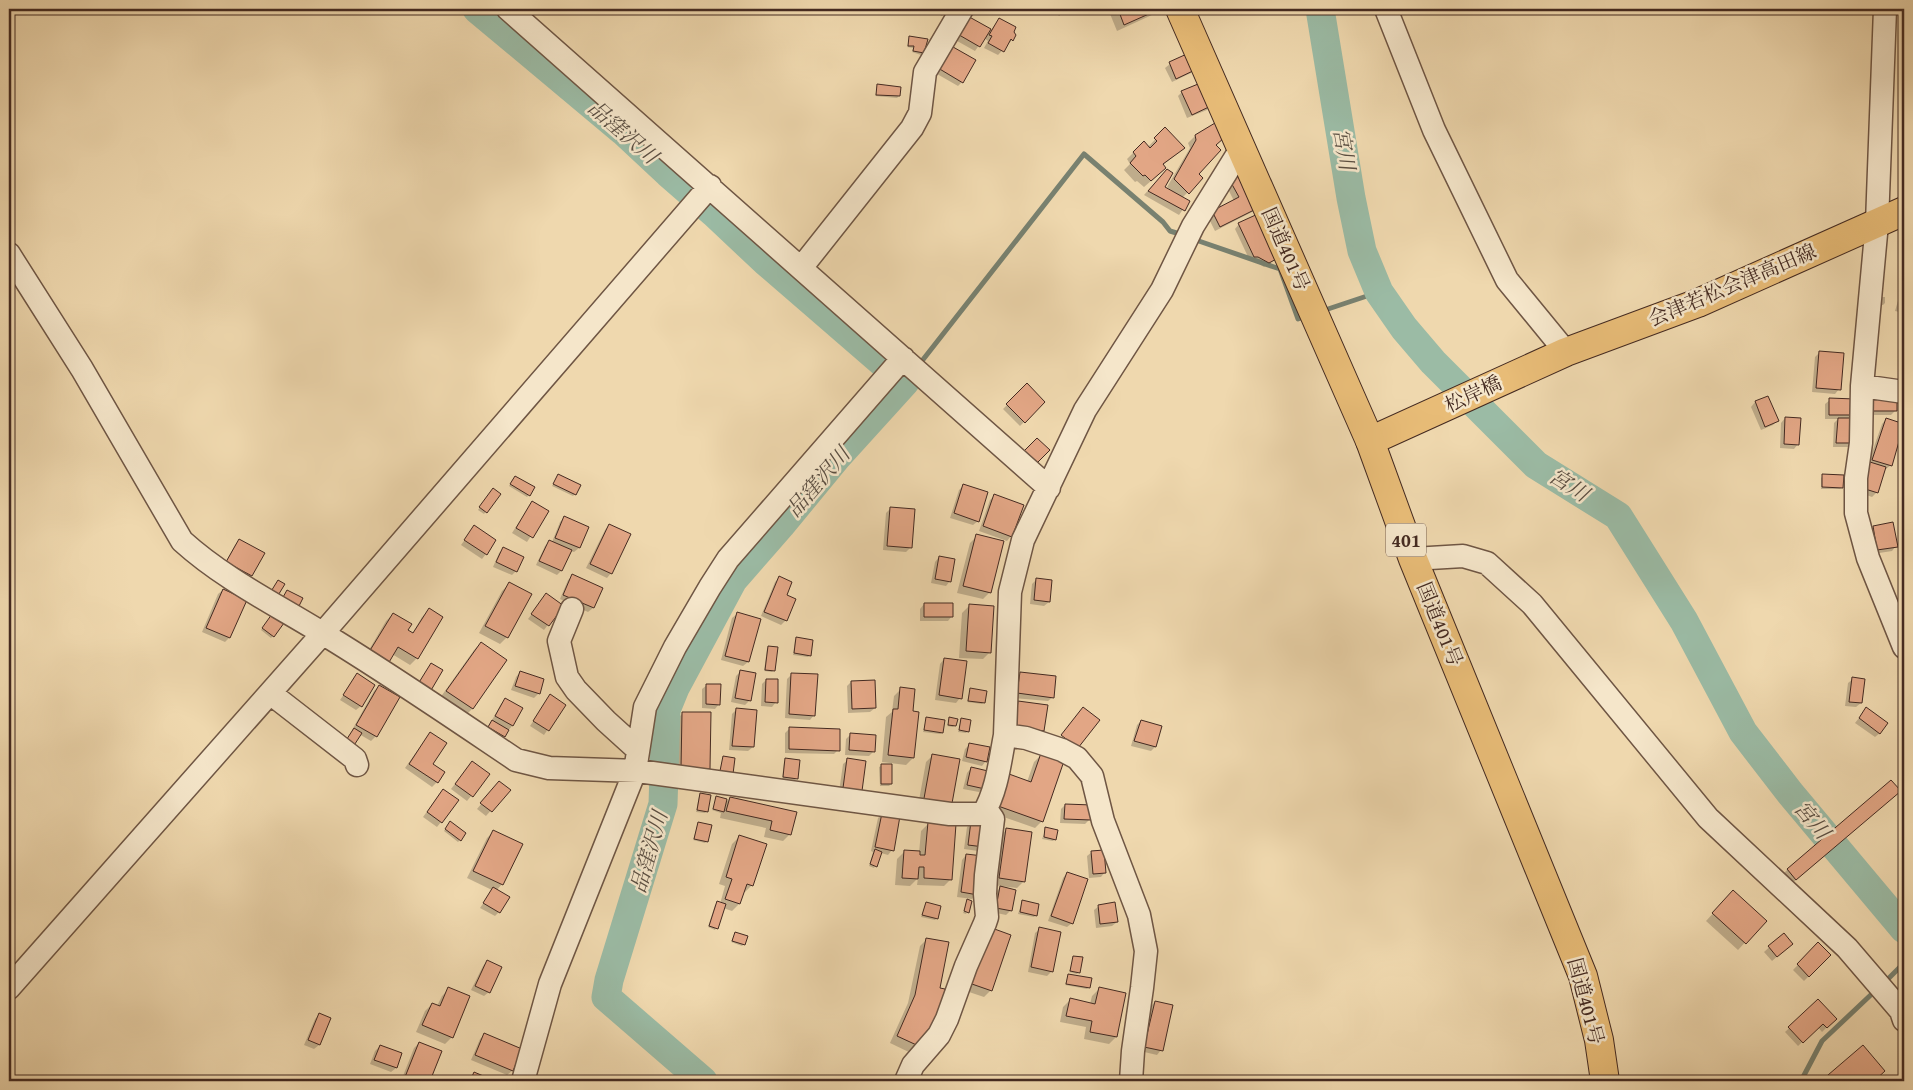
<svg xmlns="http://www.w3.org/2000/svg" width="1913" height="1090" viewBox="0 0 1913 1090" font-family="'Gentium Book Plus','Noto Serif JP',serif">
<rect width="100%" height="100%" fill="#efd8ae"/>
<filter id="stains"><feTurbulence type="fractalNoise" baseFrequency=".004" numOctaves="4"/><feColorMatrix values="0 0 0 0 .2 0 0 0 0 .09 0 0 0 0 .02 0 0 0 .5 -.17"/></filter>
<radialGradient id="worn" r=".72"><stop offset=".6" stop-color="#630" stop-opacity="0"/><stop offset="1" stop-color="#630" stop-opacity=".3"/></radialGradient>
<path fill="#0003" d="M929,9H948L942,16Z
M1053,9H1067L1059,16Z
M1108,9H1165L1117,31Z
M964,15L991,30L999,19L1012,40L998,55L984,48L988,41L984,38L975,51L950,37Z
M910,37L923,53L921,55L912,52L913,48L907,47Z
M942,49L962,82L958,86L930,70Z
M1188,55L1195,69L1191,73L1172,82L1165,68L1170,64Z
M878,86L899,96L897,98L875,96Z
M1182,92L1212,105L1207,110L1187,118L1178,96Z
M1165,129L1184,148L1163,165L1158,175L1144,187L1137,181L1135,182L1124,170L1130,164L1127,159L1134,152L1148,147Z
M1195,136L1215,146L1197,174L1202,178L1182,198L1188,202L1179,215L1144,195L1162,175L1163,188L1173,192L1167,187L1190,148L1188,143Z
M1230,180L1258,207L1254,211L1215,231L1208,217L1234,201L1226,185Z
M1239,224L1279,257L1264,267L1253,260L1250,261L1235,229Z
M1904,284V313L1895,311L1902,287Z
M1876,297H1885V303L1883,305H1874Z
M1820,352L1839,389L1835,394L1812,392L1815,357Z
M1027,385L1044,402L1020,426L1003,409Z
M1768,397L1777,421L1773,425L1761,430L1751,407L1755,402Z
M1873,397L1895,411L1891,415H1869Z
M1830,400H1854L1853,443L1849,447H1833L1834,423L1838,419H1825V404Z
M1785,418L1798,444L1794,449L1780,448L1781,423Z
M1886,419L1891,465L1886,469H1884L1877,492L1872,497L1858,492L1882,424Z
M1823,476L1842,487L1840,489H1821V478Z
M557,477L575,494L573,496L552,486Z
M513,479L529,495L527,497L509,486Z
M964,485L978,521L973,525L950,518L959,490Z
M491,491L499,494L484,514L478,510Z
M995,495L1011,536L1007,541L979,531L990,500Z
M532,502L547,511L527,542L512,533Z
M890,509L911,547L906,552L883,550L886,513Z
M564,518L587,527L579,548L574,552L571,551L561,571L557,575L536,565L545,546L550,541L552,542L560,522Z
M609,525L611,573L607,578L586,568L605,530Z
M474,527L486,554L482,559L461,545Z
M1874,527L1896,546L1892,551L1873,554L1869,531Z
M977,536L990,592L983,599L957,593L970,543Z
M239,540L263,554L251,576L246,580L223,567L235,545Z
M503,549L516,571L512,575L493,567L499,553Z
M939,557L950,581L946,586L931,583L935,562Z
M1904,569V603L1902,571Z
M573,576L601,589L593,608L588,612L560,599L568,580Z
M779,578L785,596L786,620L781,625L761,616L775,582Z
M1037,579L1049,602L1044,606L1030,604L1032,584Z
M509,584L507,637L500,644L479,633L502,591Z
M223,590L246,600L229,638L225,642L202,632L218,594Z
M546,595L562,606L544,630L528,619Z
M924,604L952,616L948,621H920V609Z
M969,606L990,652L983,659L959,658L962,613Z
M429,610L417,658L410,665L392,654L363,660L386,621L393,614L406,630L412,634L422,617Z
M737,614L748,662L743,666L721,660L732,618Z
M270,617L273,636L271,638L261,630Z
M797,638L810,655L808,657L793,655L795,640Z
M481,643L506,661L472,709L465,716L440,698L474,650Z
M768,647L774,670L772,672L764,671L767,649Z
M944,659L960,698L956,703L935,700L940,664Z
M741,671L750,700L745,705L731,702L736,676Z
M520,672L543,680L538,694L534,698L511,690L516,677Z
M1020,673L1053,697L1048,701L1013,698L1016,677Z
M792,674L814,715L810,720L785,718L787,679Z
M357,675L361,706L356,710L340,700Z
M1853,679L1861,703L1856,707L1845,706L1848,683Z
M766,680L776,702L772,707L761,706L762,684Z
M851,682L875,708L870,712L848,713L847,686Z
M707,685L719,704L715,709L702,708V689Z
M379,686L398,698L376,736L371,741L352,730L374,691Z
M901,689L911,712L913,758L906,765L882,762L886,717L892,712L894,696Z
M970,690L984,702L982,704L967,702Z
M550,696L564,705L544,735L530,726Z
M505,700L522,709L512,726L502,738L487,729L501,704Z
M1866,709L1880,733L1875,737L1855,723Z
M736,710L753,747L748,751L729,750L732,714Z
M683,713L708,769L701,776L674,775L676,720Z
M926,719L942,733L940,734L923,732Z
M950,719L955,725L953,727L947,726Z
M961,720L968,731L966,733L958,732Z
M1141,721L1155,747L1151,751L1131,746L1137,725Z
M790,728L838,750L834,754L785,753V733Z
M430,733L431,764L437,782L432,787L405,768Z
M851,734L873,752L869,756L845,755L846,739Z
M970,744L986,761L982,766L962,761L965,749Z
M933,755L958,760L917,811L926,762Z
M1041,755L1042,821L1035,828L992,813L1002,783L1027,782L1034,762Z
M723,758L730,775L719,773Z
M786,760L796,779L795,780L782,779L784,762Z
M848,760L861,790L839,792L843,764Z
M881,766L891,784L889,786H880L879,767Z
M468,767L488,775L467,801L451,789Z
M971,768L984,788L979,792L963,789L967,773Z
M495,787L509,790L486,816L477,809Z
M700,794L707,811L705,813L696,812L699,796Z
M439,795L441,822L437,827L423,817Z
M717,798L727,801L730,798L795,813L790,834L783,841L764,837L766,828L720,818L721,813L712,810Z
M1892,798L1789,886L1781,876L1788,869Z
M1065,805L1090,819L1085,824L1060,823L1061,809Z
M882,814L892,850L888,855L881,853L874,868L869,866L873,852L871,851L878,818Z
M698,823L707,841L705,843L693,840Z
M972,823L983,847L978,851L964,849L967,827Z
M928,824L951,879L944,886L917,885L918,878L910,886L895,885L897,859L904,852L919,853L921,831Z
M448,825L460,840L458,842L444,831Z
M1046,829L1055,839L1053,841L1042,839Z
M1006,830L1024,881L1017,888L992,885L999,837Z
M494,831L502,884L496,891L499,912L495,916L480,908L492,890L467,878L487,838Z
M739,837L752,885L745,892H743L739,904L732,911L723,908L715,930L708,927L715,905L717,903L720,904L725,886L719,884L732,844Z
M1092,852L1105,872L1101,877L1089,878L1087,856Z
M966,855L977,894L972,899L957,897L962,860Z
M1067,873L1072,923L1067,927L1048,921L1063,878Z
M1001,887L1011,910L1006,915L992,912L996,892Z
M1726,899L1765,921L1738,950L1706,921Z
M968,901L971,902L966,914L963,913Z
M1022,902L1036,915L1034,917L1018,914Z
M926,903L937,918L935,920L921,917Z
M1099,906L1117,922L1112,926L1096,928L1094,910Z
M1040,929L1052,971L1047,976L1028,972L1035,933Z
M735,933L744,944L742,946L731,942Z
M1784,934L1787,948L1772,961L1764,952Z
M982,935L991,990L984,997L963,990Z
M927,939L915,1055L890,1043L908,1003L920,946Z
M1818,944L1830,955L1804,981L1793,970Z
M1074,957L1079,972L1077,974L1069,972Z
M487,961L489,992L484,996L471,990L483,966Z
M1068,975L1089,987L1087,989L1065,985Z
M449,989L452,1037L445,1044L416,1032L425,1011L432,1004L437,1006L442,996Z
M1099,989L1124,994L1116,1037L1109,1044L1084,1039L1086,1027L1060,1022L1063,1007L1070,1000L1090,1004L1092,996Z
M1818,1001L1835,1019L1822,1032L1818,1027L1798,1046L1785,1032Z
M1155,1002L1161,1050L1157,1055L1140,1051L1151,1006Z
M319,1015L329,1019L319,1045L314,1049L304,1045L315,1019Z
M484,1035L520,1050L512,1071L507,1075L471,1060L480,1039Z
M419,1043L440,1052L429,1081H401L414,1048Z
M380,1046L401,1054L396,1068L391,1072L370,1064L375,1051Z
M1863,1047L1877,1078L1873,1081H1823Z"/>
<g fill="none" stroke-linecap="round" stroke-linejoin="round">
<path stroke="#788170" stroke-width="5" d="M1193,239L1280,269L1298,319L1307,316
M1322,311L1379,292
M918,366L1084,154L1163,222L1170,231L1183,235
M1884,983L1904,963
M1801,1081L1822,1041L1876,990"/>
<path stroke="#9bbba5" stroke-width="29" d="M477,9L623,131L668,173L714,213L765,261L905,382L837,457L781,525L733,580L675,688L666,710L663,804L609,980L606,997L703,1081
M1320,9L1351,198L1362,251L1379,292L1404,328L1433,362L1536,465L1618,516L1684,621L1743,732L1790,793L1904,929"/>
</g>
<path fill="#e2a685" stroke="#442a21" d="M1118,9H1160L1124,25Z
M964,14L991,29L980,47L954,32Z
M999,18L1016,27L1014,32L1016,35L1013,41L1011,39L1004,52L988,43L992,36L989,35Z
M909,36L928,39L924,53L913,51L914,46H908Z
M946,43L976,60L963,83L933,65Z
M1189,53L1197,69L1176,79L1169,62Z
M1203,82L1213,105L1192,115L1181,91Z
M877,84L901,87L900,96L876,95Z
M1215,123L1224,138L1216,145L1221,150L1199,174L1203,178L1189,194L1174,179L1196,140L1195,135Z
M1165,127L1185,148L1163,164L1166,168L1151,181L1145,175L1143,176L1130,163L1136,156L1133,152L1144,141L1150,148L1157,141L1154,138Z
M1167,169L1173,173L1165,187L1190,201L1185,211L1148,191Z
M1243,173L1260,207L1220,227L1212,211L1239,197L1229,179Z
M1260,213L1280,257L1269,263L1258,257H1254L1238,223Z
M1819,351L1844,353L1841,390L1816,388Z
M1027,383L1045,402L1025,423L1006,404Z
M1873,395L1897,396V411H1873Z
M1768,396L1779,421L1765,427L1755,401Z
M1829,398L1855,399V415H1829Z
M1785,417L1801,418L1799,445L1784,444Z
M1838,418H1856L1855,443H1836Z
M1886,418L1904,424L1892,466L1872,460Z
M1037,438L1050,450L1037,463L1024,451Z
M1870,462L1886,467L1878,493L1862,488Z
M558,474L581,485L576,495L553,484Z
M1822,474L1844,475L1843,488L1822,487Z
M515,476L535,487L530,496L510,484Z
M963,484L988,492L979,522L954,513Z
M493,488L501,494L487,513L479,507Z
M994,494L1024,505L1012,537L983,526Z
M532,501L549,511L533,538L516,528Z
M890,507L915,509L912,548L887,546Z
M564,516L589,527L580,548L555,538Z
M1893,522L1898,547L1877,550L1873,526Z
M609,524L631,534L612,574L590,564Z
M474,525L496,540L487,555L464,540Z
M976,534L1004,541L991,593L963,586Z
M239,539L265,553L252,576L226,562Z
M549,540L572,550L562,571L539,561Z
M503,547L524,557L517,572L496,562Z
M939,556L955,559L951,582L935,579Z
M572,574L603,588L594,608L563,595Z
M779,576L792,582L787,595L796,599L787,621L764,612Z
M1036,578L1052,580L1050,602L1034,600Z
M278,580L285,584L277,597L270,593Z
M509,582L532,594L508,638L485,626Z
M223,589L247,600L230,638L206,628Z
M287,590L303,598L298,608L282,599Z
M546,593L564,606L549,626L531,614Z
M924,603H953V617H924Z
M969,604L994,606L991,653L966,651Z
M429,608L443,617L418,659L398,647L388,664L369,652L393,613L412,624L408,630L413,633Z
M737,612L761,619L749,662L725,656Z
M272,614L284,623L274,637L262,628Z
M796,637L813,640L811,656L794,653Z
M481,642L507,660L473,709L446,691Z
M768,646L778,647L775,671L765,670Z
M944,658L967,661L962,699L939,695Z
M431,663L443,670L430,692L418,684Z
M740,670L756,673L751,701L735,698Z
M520,671L544,679L540,694L515,686Z
M1020,672L1056,676L1054,698L1017,693Z
M357,673L375,685L362,707L343,695Z
M791,673L818,674L815,716L789,714Z
M1852,677L1865,679L1862,703L1849,702Z
M766,679H778V703L765,702Z
M875,680L876,708L852,709L851,681Z
M706,684H721L720,705L706,704Z
M379,685L400,697L377,737L356,725Z
M900,687L915,689L913,711L919,712L914,758L888,755L893,709H898Z
M970,688L987,691L985,703L968,701Z
M550,694L566,705L549,731L533,721Z
M505,698L523,708L513,726L495,716Z
M1018,701L1048,705L1044,731L1015,727Z
M1083,707L1100,720L1078,748L1061,735Z
M1866,707L1888,723L1880,734L1859,718Z
M736,708L757,710L754,747L732,746Z
M682,712H711L710,769H681Z
M926,717L945,720L943,733L924,730Z
M949,717L958,719L956,726L948,725Z
M961,718L971,720L969,732L959,730Z
M492,720L509,730L505,737L488,727Z
M1141,720L1162,726L1156,747L1134,741Z
M789,727L840,729V751L789,749Z
M354,728L362,733L351,750L343,745Z
M430,732L447,743L433,764L445,772L438,783L409,764Z
M850,733L876,735L875,752L849,750Z
M969,743L990,747L987,762L966,757Z
M1041,753L1064,761L1043,822L998,806L1009,774L1031,782Z
M932,754L960,759L951,809L923,804Z
M723,756L735,758L733,774L720,771Z
M785,758L800,760L798,779L783,777Z
M847,758L866,761L862,791L843,788Z
M472,761L490,774L473,797L455,784Z
M881,764H892V784H881Z
M971,767L988,771L985,789L967,785Z
M1891,780L1901,791L1796,880L1787,869Z
M499,781L511,790L492,812L480,803Z
M443,789L459,800L442,823L427,812Z
M700,793L711,795L708,812L697,810Z
M716,796L727,799L724,812L713,809Z
M730,797L797,812L791,835L770,830L772,821L726,811Z
M1065,804L1092,805L1091,820L1064,819Z
M882,813L900,816L894,851L875,847Z
M450,821L466,833L461,841L445,829Z
M971,821L987,824L984,847L968,845Z
M698,822L712,825L708,842L694,839Z
M928,822L956,824L952,880L924,878V867H919L918,879L902,878L904,850L920,851V855H925Z
M1045,827L1058,830L1056,840L1044,837Z
M1006,828L1032,832L1025,882L999,878Z
M493,830L523,844L503,885L473,871Z
M739,835L767,844L753,886L747,884L740,904L725,899L732,879L726,877Z
M875,849L882,852L877,867L870,864Z
M1104,850L1106,873L1093,874L1091,851Z
M966,854L983,856L978,895L961,892Z
M1067,872L1088,879L1073,924L1051,916Z
M1000,886L1016,890L1012,911L996,908Z
M493,887L510,897L500,913L483,903Z
M1733,890L1767,921L1746,944L1712,913Z
M967,899L972,901L969,913L964,911Z
M1022,900L1039,904L1037,916L1020,912Z
M717,901L726,904L718,929L709,926Z
M926,902L941,906L938,919L922,915Z
M1115,902L1118,922L1100,924L1098,905Z
M989,927L1011,935L992,991L969,983Z
M1039,927L1061,932L1053,972L1031,967Z
M735,932L748,936L745,945L732,941Z
M1784,933L1793,944L1777,957L1768,946Z
M926,938L949,942L940,988L945,989L942,1008L923,1048L897,1036L915,995Z
M1818,942L1831,955L1809,977L1797,964Z
M1073,956L1083,957L1080,973L1070,971Z
M487,960L502,967L490,993L475,986Z
M1068,974L1092,978L1090,988L1066,984Z
M448,987L470,996L453,1038L422,1025L432,1003L440,1006Z
M1099,987L1126,993L1117,1037L1090,1032L1092,1021L1066,1016L1070,998L1095,1004Z
M1818,999L1837,1019L1827,1028L1823,1024L1803,1043L1788,1027Z
M1155,1001L1173,1005L1163,1051L1144,1047Z
M319,1013L331,1018L320,1045L308,1040Z
M484,1033L522,1049L513,1071L475,1055Z
M419,1042L442,1051L430,1081H416L405,1077Z
M380,1045L402,1053L397,1068L374,1060Z
M1863,1045L1885,1071L1874,1081H1821Z
M474,1072L495,1081H470Z"/>
<g fill="none" stroke-linecap="round" stroke-linejoin="round">
<g stroke="#6f5644" stroke-width="25">
<path id="minor" d="M508,9L1049,488
M1386,9L1434,130L1507,280L1566,352
M1885,9L1877,223L1862,386L1861,443L1856,478V513L1868,558L1904,647
M9,254L82,369L182,541C224,579 275,604 322,633C388,673 452,717 516,760L549,768L638,771L950,814H983C997,791 1000,761 1005,735L1010,592L1023,540L1085,410L1162,290L1193,226L1242,147
M801,268L912,128L920,113L925,72L962,9
M1862,386L1904,392
M1413,559L1463,556L1487,563L1532,604L1708,818L1847,948L1901,1011L1904,1020
M572,609L559,641L567,677L576,690L606,721L638,750
M270,693L355,759L357,765
M1005,735L1026,738L1062,750L1077,758L1092,776L1103,821L1139,915L1146,951L1142,988L1133,1051L1131,1081
M9,988L323,633L710,186
M523,1081L550,984L635,771L645,707L675,647L710,587L728,559L903,358
M906,1081L913,1065L939,1035L947,1019L966,966L985,923L987,917L985,894L986,875L993,819L986,809"/>
</g>
<g stroke="#442a21" stroke-width="30">
<path id="major" d="M1370,441L1566,352L1698,303L1904,211"/>
</g>
<g stroke="#442a21" stroke-width="30">
<path id="highway" d="M1180,9L1370,441L1413,559L1583,976L1599,1040L1605,1081"/>
</g>
<use href="#minor" stroke="#f5e6ca" stroke-width="22"/>
<use href="#major" stroke="#e8bc77" stroke-width="28"/>
<use href="#highway" stroke="#e8bc77" stroke-width="28"/>
</g>
<g text-anchor="middle" stroke-width="5" stroke-linejoin="round" paint-order="stroke">
<rect fill="#f5e6ca" stroke="#796254" stroke-width="1" x="1386" y="523.5" width="40" height="33" rx="4"/>
<g font-size="19" font-weight="bold" fill="#442a21">
<text x="1406" y="547">401</text>
</g>
<g font-size="20" fill="#442a21" stroke="#f5e6ca">
<text transform="translate(1286 249) rotate(66)" y="7">国道401号</text>
<text transform="translate(1732 285) rotate(-23)" y="7">会津若松会津高田線</text>
<text transform="translate(1473 394) rotate(-25)" y="7">松岸橋</text>
<text transform="translate(1440 624) rotate(68)" y="7">国道401号</text>
<text transform="translate(1586 1001) rotate(75)" y="7">国道401号</text>
</g>
<g font-size="21" font-style="italic" fill="#5a4e42" stroke="#f5e6ca">
<text transform="translate(623 132) rotate(41)" y="7">品窪沢川</text>
<text transform="translate(1344 149) rotate(80)" y="7">宮川</text>
<text transform="translate(818 482) rotate(-49)" y="7">品窪沢川</text>
<text transform="translate(1569 485) rotate(32)" y="7">宮川</text>
<text transform="translate(1812 820) rotate(50)" y="7">宮川</text>
<text transform="translate(649 852) rotate(-74)" y="7">品窪沢川</text>
</g>
</g>
<rect width="1913" height="1090" fill="none" stroke="#efd8ae" stroke-width="30"/>
<rect x="10" y="10" width="1893" height="1070" fill="none" stroke="#442a21" stroke-width="2.5"/>
<rect x="15" y="15" width="1883" height="1060" fill="none" stroke="#442a21"/>
<rect width="100%" height="100%" filter="url(#stains)"/>
<rect width="100%" height="100%" fill="url(#worn)"/>
</svg>
